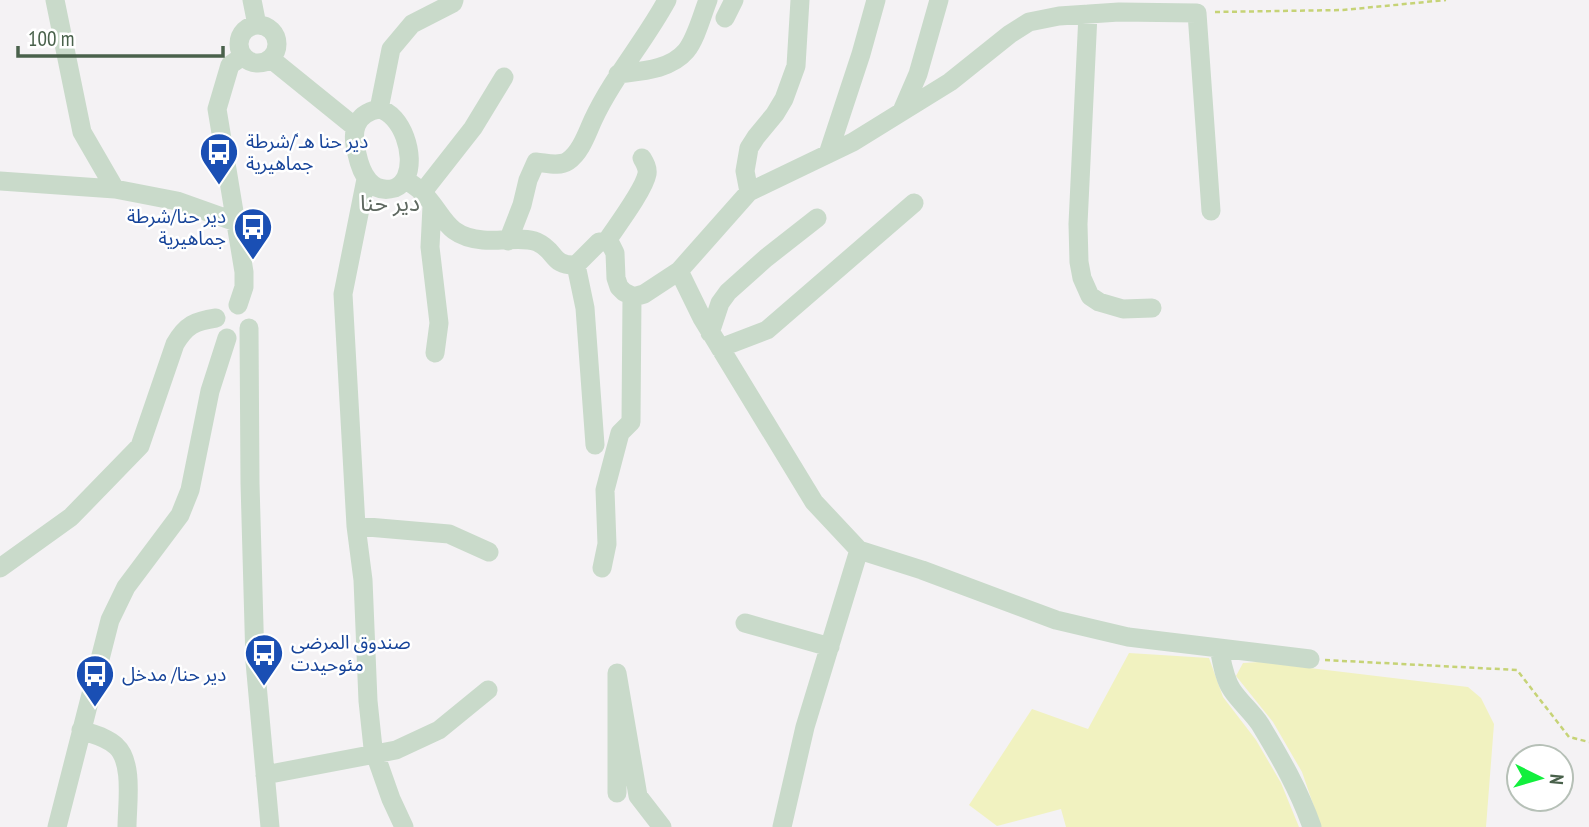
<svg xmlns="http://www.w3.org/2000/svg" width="1589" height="827" viewBox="0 0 1589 827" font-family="'PT Sans Narrow','Noto Sans Arabic',sans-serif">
<rect width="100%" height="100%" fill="#f4f2f4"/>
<path fill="#f1f2c0" d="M1129,653L1209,658L1223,697L1256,740L1281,783L1299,827H1066L1061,809L997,826L969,805L1032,709L1088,729Z
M1259,662L1468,687L1481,698L1494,724L1486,827H1321L1302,772L1273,722L1236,676L1243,663Z"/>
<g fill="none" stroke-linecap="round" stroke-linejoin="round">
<path stroke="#c6d376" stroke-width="2.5" stroke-dasharray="5 3.5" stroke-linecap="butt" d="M1215,12L1343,10L1446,0
M1325,660L1517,670L1569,737L1589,742"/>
<path stroke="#c9daca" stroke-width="19" d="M55,0L82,132L115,189
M252,0L257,25
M1088,14L1078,224L1079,262L1082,278L1090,296L1099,302L1123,309L1152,308
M725,18L734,0
M239 44a19 19 0 1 1 38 0a19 19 0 1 1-38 0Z
M271,59L355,127
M618,74C641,71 670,70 686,51C696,39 702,15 708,0
M379,109C402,114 416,156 406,177C403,183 400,186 395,188C371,195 361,173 357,154C351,132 354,114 379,109Z
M379,109L391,49L412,24L453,3L454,0
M902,111L918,74L939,0
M828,154L861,54L876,0
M366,179L343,294L356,526L363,580L368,701L373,748L391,799L404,827
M405,179C410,183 417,187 422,192C445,215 444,236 483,240C500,242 523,236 537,242C557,251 551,266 576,265L599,242H606L611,245L615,253L616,278L619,287L624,292L632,296H637L644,294L679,271L749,192L853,142L950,82L1010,34L1029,22L1059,16L1119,12L1197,13L1211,211
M0,181L115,189L177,201L236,222
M749,192L745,171L749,148L756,137L775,114L784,99L796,66L800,0
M422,193L473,128L504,77
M432,206L430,247L439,323L435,353
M508,241L522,205L528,180L536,162C547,163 559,167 568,161C581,152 587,133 593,120C613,77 645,41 667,0
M606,242C616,227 644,190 647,174C648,168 645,163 642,158
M576,265L585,308L595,445
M679,271L702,318L814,502L859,550L922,570L1056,620L1128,637L1310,659
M238,305L244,287V272L217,109L230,65L243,56
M249,328L250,483L255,662L270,827
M710,333L720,303L728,292L766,258L817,218
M720,348L767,330L914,203
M356,526L449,534L489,552
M0,568L71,517L140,446L175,344C186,325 195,321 216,318
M602,568L607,544L605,490L620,433L631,422L632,296
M745,623L830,647
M1219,648C1222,662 1224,678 1232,690C1240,702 1252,712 1260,724C1280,757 1299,790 1312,827
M81,730C92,734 107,737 116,746C134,762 127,805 127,827
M265,775L396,750L439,730L488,690
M617,793V673L638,796L662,827
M57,827L110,620L126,587L180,515L190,490L210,391L227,338
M782,827L805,727L859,550"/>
</g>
<defs>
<g id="bus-pin" transform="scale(2.0125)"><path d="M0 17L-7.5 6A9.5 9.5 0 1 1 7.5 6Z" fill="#1a4fb4" stroke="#fff"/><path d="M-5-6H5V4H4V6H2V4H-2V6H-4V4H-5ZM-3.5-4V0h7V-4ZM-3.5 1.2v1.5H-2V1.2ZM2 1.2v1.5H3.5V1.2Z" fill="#fff"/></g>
</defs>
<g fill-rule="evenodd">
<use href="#bus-pin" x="219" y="152"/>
<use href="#bus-pin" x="253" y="227"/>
<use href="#bus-pin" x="264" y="653"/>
<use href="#bus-pin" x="95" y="674"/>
</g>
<g text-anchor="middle" stroke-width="5" stroke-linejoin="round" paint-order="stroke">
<g font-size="19" fill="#164399" stroke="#fff" text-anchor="start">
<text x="246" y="148">دير حنا هـ‘/شرطة<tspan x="246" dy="22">جماهيرية</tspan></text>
<text x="226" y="223" text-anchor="end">دير حنا/شرطة<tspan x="226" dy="22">جماهيرية</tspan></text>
<text x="291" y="649">صندوق المرضى<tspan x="291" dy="22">مئوحيدت</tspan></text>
<text x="122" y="681">دير حنا/ مدخل</text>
</g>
<g font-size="23" fill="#5e6860" stroke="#fff">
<text x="390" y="211">دير حنا</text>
</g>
</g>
<g transform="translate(1540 778) rotate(95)"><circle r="33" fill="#ffffff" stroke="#b6c0b7" stroke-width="2"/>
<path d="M0-5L12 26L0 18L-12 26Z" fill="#12ef3d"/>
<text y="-10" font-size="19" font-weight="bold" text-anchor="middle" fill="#49614b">N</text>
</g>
<path d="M18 46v10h205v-10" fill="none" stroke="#49614b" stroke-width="3.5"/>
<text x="28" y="46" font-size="21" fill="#49614b" stroke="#ffffff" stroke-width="5" paint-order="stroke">100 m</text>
</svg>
